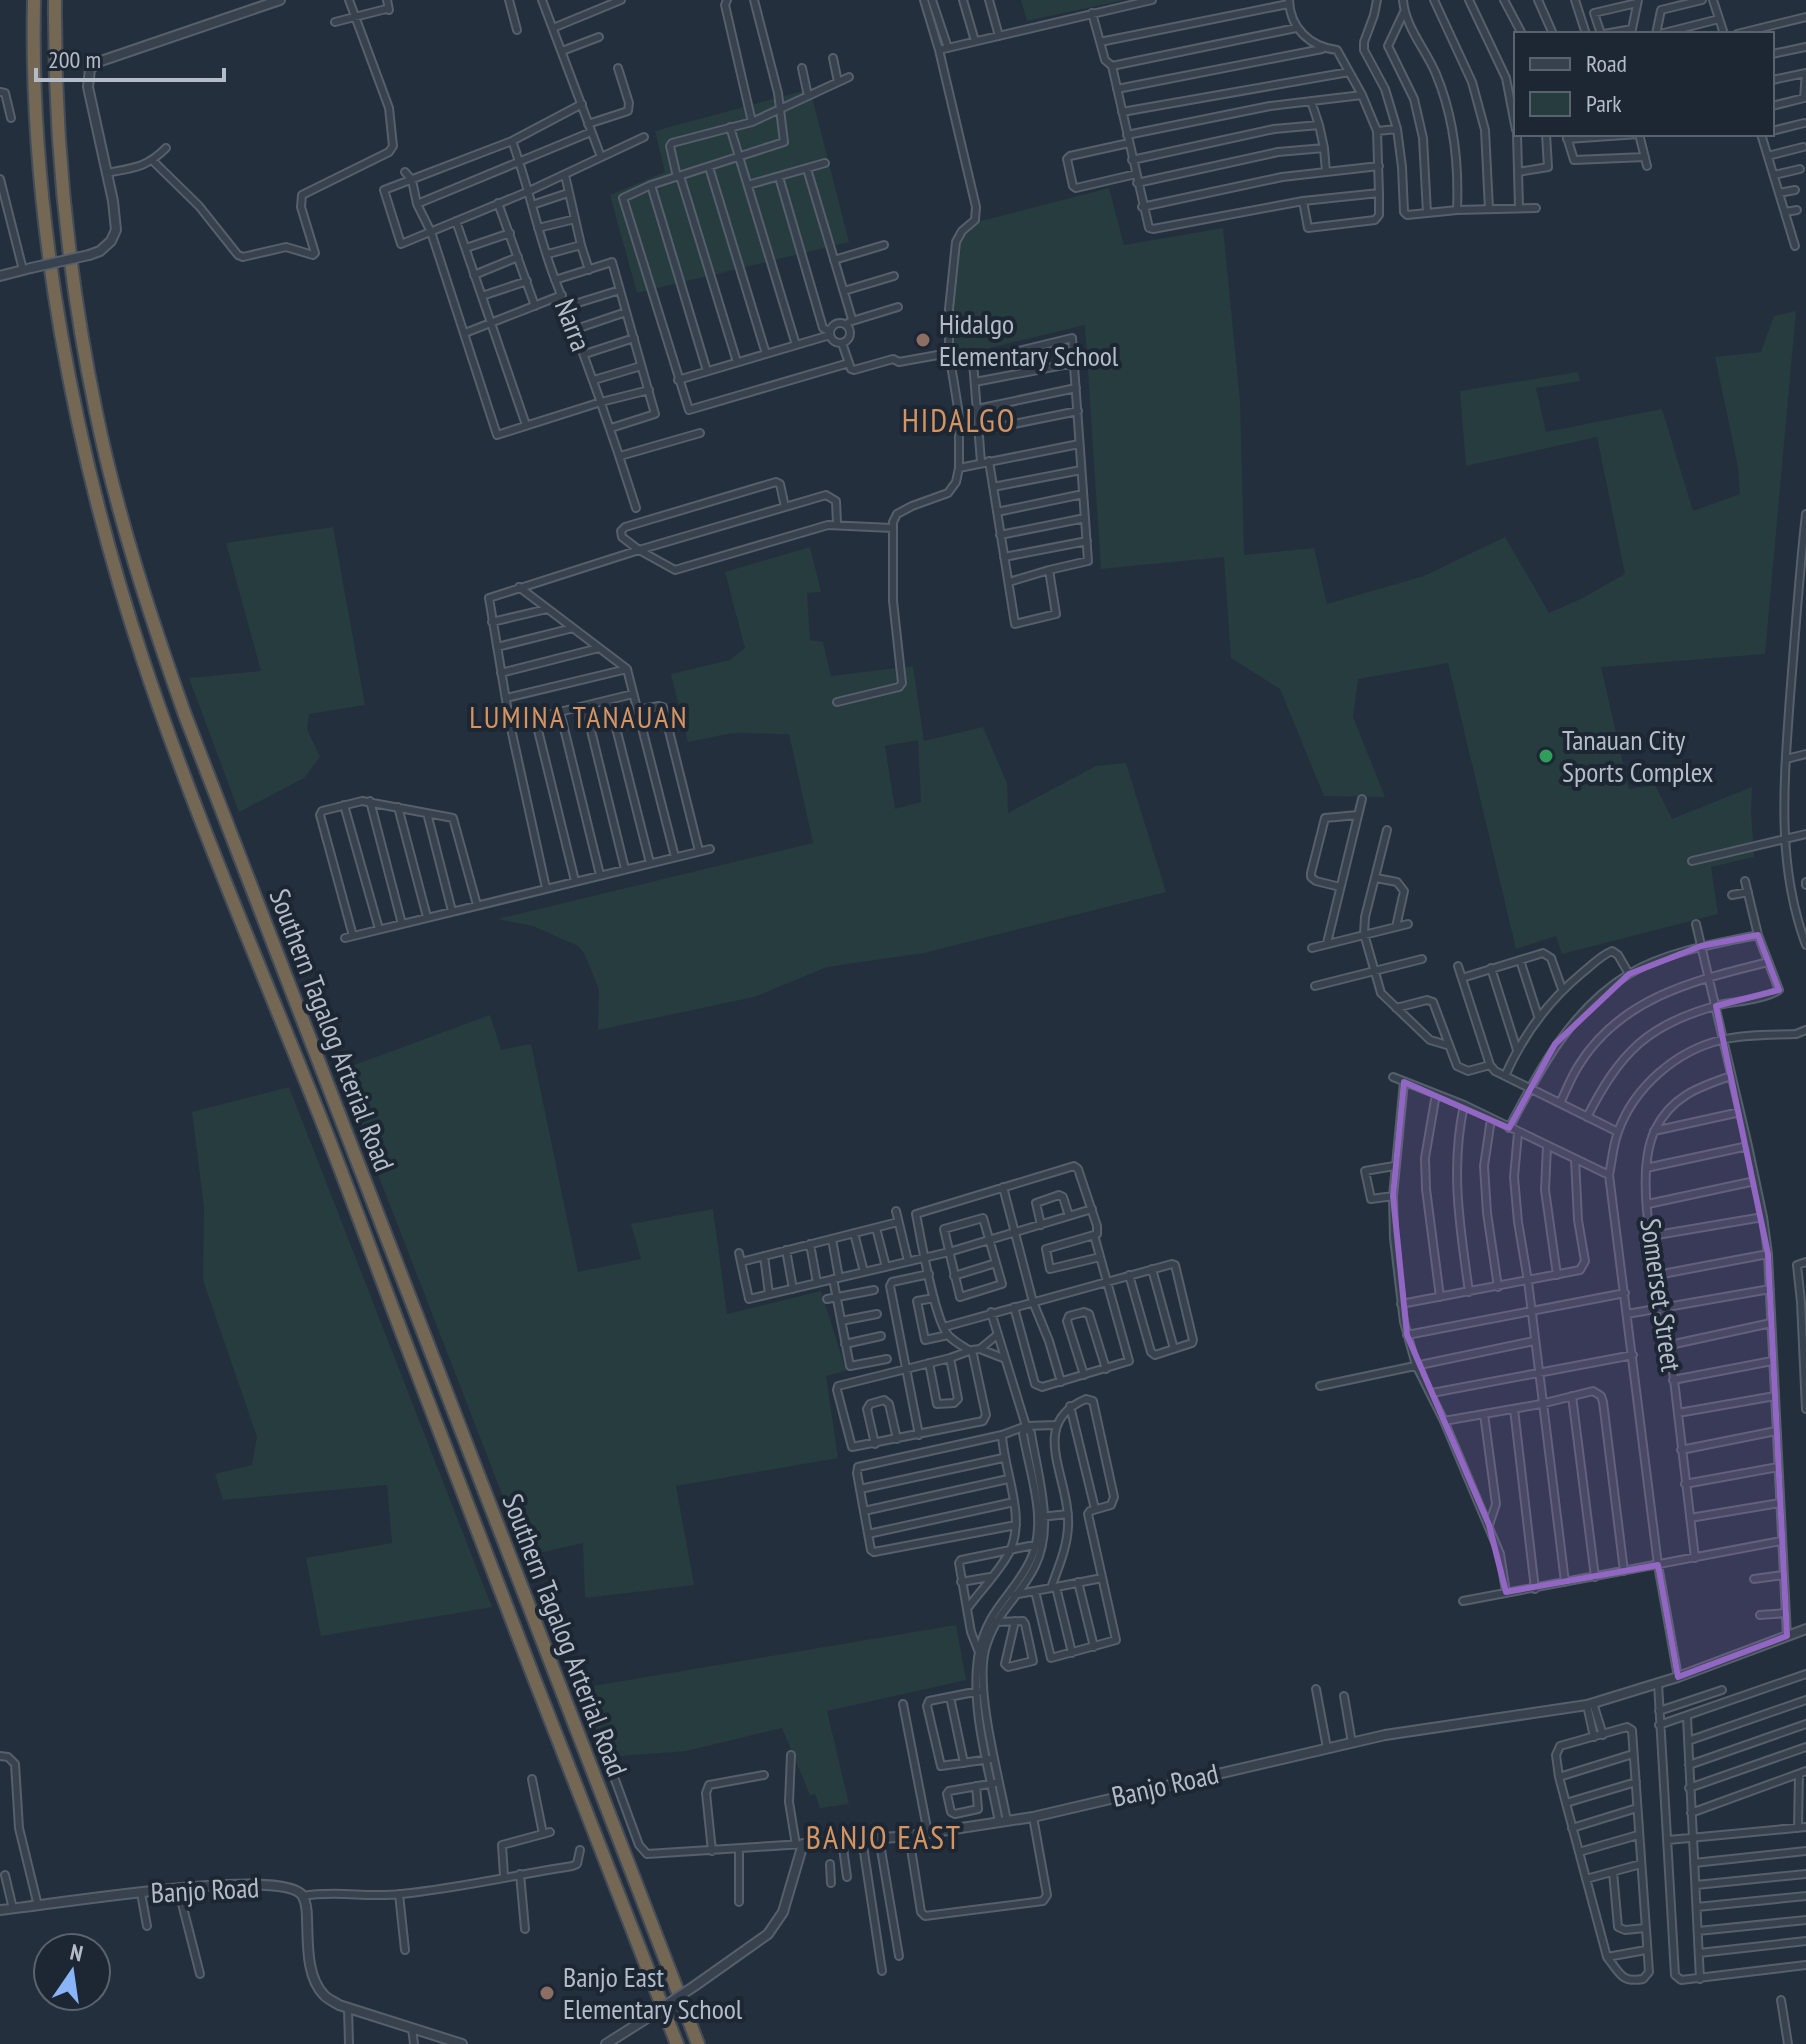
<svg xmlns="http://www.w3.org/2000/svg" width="1806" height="2044" font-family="'PT Sans Narrow',sans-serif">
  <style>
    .green { fill: #263c3f; fill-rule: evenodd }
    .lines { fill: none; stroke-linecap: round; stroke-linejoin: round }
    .minor-casing { stroke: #565f6c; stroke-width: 10 }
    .tertiary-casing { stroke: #565f6c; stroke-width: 12 }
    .motorway-casing { stroke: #434c59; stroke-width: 16 }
    .minor { stroke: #38414e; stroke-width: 6 }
    .tertiary { stroke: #38414e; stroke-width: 8 }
    .motorway { stroke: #746855; stroke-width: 12 }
    .tertiary-bridge-casing { stroke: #565f6c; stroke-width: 12; stroke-linecap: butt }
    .tertiary-bridge { stroke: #38414e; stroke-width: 8 }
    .marked { fill: #9266c3; fill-opacity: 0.2; stroke: #9266c3; stroke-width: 6; stroke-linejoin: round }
    .education-dot { fill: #8d6e63; stroke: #1d2633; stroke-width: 3 }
    .leisure-dot { fill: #2e9e5b; stroke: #1d2633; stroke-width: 3 }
    .labels { text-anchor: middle; stroke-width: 8; stroke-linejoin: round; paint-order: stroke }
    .poi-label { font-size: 28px; fill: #b4bcc9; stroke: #1d2633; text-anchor: start }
    .street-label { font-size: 28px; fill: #b4bcc9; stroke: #1d2633 }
    .neighbourhood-label { font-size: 30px; letter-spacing: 2px; fill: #d59563; stroke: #1d2633 }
    .quarter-label { font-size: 32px; letter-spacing: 2px; fill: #d59563; stroke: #1d2633 }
  </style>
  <rect width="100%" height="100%" fill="#242f3e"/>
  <!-- green -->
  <path class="green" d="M1021,0H1124L1027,21Z
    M810,89L849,242L637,293L610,195L665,172L655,131Z
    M1109,188L1124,245L1223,228L1240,401L1244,555L1314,548L1327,604L1424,576L1505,537L1549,613L1583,598L1625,574L1597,437L1466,466L1460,391L1578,372L1580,381L1536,388L1546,432L1662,409L1693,511L1740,494L1738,467L1715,357L1761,352L1774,316L1796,311L1765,654L1601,667L1629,789L1655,785L1672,819L1752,787L1751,810L1754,857L1711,867L1718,914L1562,954L1556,936L1516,949L1448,663L1358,679L1353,717L1385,797L1324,796L1280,689L1231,658L1224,557L1101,569L1085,325L964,354L949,353L956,242L973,223Z
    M333,527L365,705L309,714L307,729L320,757L304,778L239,812L189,678L261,671L226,543Z
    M810,547L821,592L807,593L810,640L823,642L831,676L913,666L924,741L983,727L1007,783L1008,813L1096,766L1126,763L1166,892L924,953L827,967L754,997L598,1030L599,989L584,953L578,946L533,926L498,919L813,843L789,734L732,733L688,742L671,674L730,660L745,648L725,572ZM918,740L921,802L895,809L885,746Z
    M490,1015L501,1050L531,1044L578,1272L641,1259L631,1224L713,1209L727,1314L821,1291L846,1371L826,1376L838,1458L676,1486L694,1585L585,1598L583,1543L526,1556L338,1071Z
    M289,1087L472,1556L492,1607L321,1636L306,1558L392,1543L387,1485L223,1500L215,1474L252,1465L257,1437L203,1280L204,1208L192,1112Z
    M956,1625L966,1680L827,1711L849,1804L820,1808L815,1794L810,1795L782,1728L686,1751L607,1757L588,1708L587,1687Z"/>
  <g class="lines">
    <defs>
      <path id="minor" d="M509,0L517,30
        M542,0L601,157
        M727,0L725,5L752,122
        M754,0L778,93L784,142L651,185L623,198L689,410L849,363
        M932,0L948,48
        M963,0L975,41
        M989,0L999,36
        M1289,0C1290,28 1310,47 1337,50L1362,95L1377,131L1397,129
        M1377,0L1374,15L1364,42V50L1385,89L1397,129L1402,167L1404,212L1407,215L1457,210L1536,208
        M1403,0C1405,27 1426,50 1436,74C1454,117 1459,163 1457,210
        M1434,0L1472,82L1485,130L1489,209
        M1469,0L1506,78L1516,130
        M1504,0L1522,34
        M1538,0L1553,34
        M1575,0L1586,34
        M1713,0L1724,34
        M1404,12L1388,46L1414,99L1423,138L1427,213
        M1092,13L1105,60L1112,66L1149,228L1153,229L1303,201L1379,193L1377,131
        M335,22L386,9L389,10L387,0
        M553,28L621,0
        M1601,34L1594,13L1637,3
        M1604,34L1632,29
        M1631,34L1638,0
        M1656,34L1661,10L1702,0
        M1660,34L1719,19
        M1737,34L1806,17
        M1100,42L1288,4
        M939,50L1152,0
        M562,51L599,37
        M1772,54L1806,47
        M833,58L838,82
        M1112,66L1296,28
        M802,68L808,96
        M1772,80L1806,73L1804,98L1772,106
        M1117,89L1322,49
        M0,92L5,93L11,118
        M1311,101L1319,125
        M582,104L512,141L384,190L401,244L527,192L644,137
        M1122,112L1349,72
        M588,124L628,111L629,103L618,68
        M730,127L796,345
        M1772,131L1804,123
        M1517,134L1519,208
        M1566,134L1574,160L1645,157
        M1639,134L1647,166
        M1761,134L1795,246
        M1127,135L1270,106L1362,95
        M1567,139L1639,134
        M512,141C529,187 538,236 556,282C585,356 612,432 636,508
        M1129,143L1070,156L1067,159L1073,186L1076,188L1136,174
        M1768,156L1803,147
        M1132,160L1274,129L1319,125L1324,148
        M153,161L199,206L238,255L243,257L286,247L313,255L315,253L301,207L302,195L389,152L393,146L389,108L349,0
        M709,167L766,354
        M807,169L852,319
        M405,172L412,180L417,204L431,232L497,435L601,402L649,390
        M1518,172L1548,167L1546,134
        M106,173C133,168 146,168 166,148
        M565,175L581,245L589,270
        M1774,175L1800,169
        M680,176L737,362
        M677,177L670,146L672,143L752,122L849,77
        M779,177L823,328L829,331
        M0,179L23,270
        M1137,183L1278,152L1324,148L1326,172
        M651,185L707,371
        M748,185L825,163
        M1779,193L1795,190
        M1303,201L1308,228L1375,220L1379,215V193
        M498,203L535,306
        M417,204L591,132
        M532,205L568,193
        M1142,207L1282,177L1379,166
        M1785,212L1797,210
        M456,221L526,425
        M538,228L575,219
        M466,248L510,233
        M548,254L581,245
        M834,260L884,245
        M474,275L518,257
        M555,280L612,262L655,414L611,428
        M844,291L894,276
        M482,296L527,281
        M568,306L620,290
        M849,322L898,307
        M830 333a10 10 0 1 1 20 0a10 10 0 1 1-20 0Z
        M576,329L626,312
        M465,333L562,295
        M842,343L851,369L854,370L893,359L899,362L949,353
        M585,354L634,338
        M594,380L641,366
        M678,380L830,335
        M975,382L1074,363
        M977,409L1076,388
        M979,431L1078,411
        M620,456L700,433
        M981,462L973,362L1072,338L1088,561L1049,570L1056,614L1015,624L989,461
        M959,468L1079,444
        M993,487L1081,470
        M785,507L780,484L776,482L625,527L621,531L622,537L639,550L675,570L828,525L892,528
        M997,512L1083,494
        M1806,514C1799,575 1795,636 1790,697C1784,782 1776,864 1806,945
        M1000,535L1085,518
        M1004,557L1087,541
        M1009,582L1049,570
        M519,587L627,669L675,857
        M492,622L547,609
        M497,647L573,628
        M501,673L599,648
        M506,698L627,669
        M609,700L650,863
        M837,702L899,687L902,683L893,601V522L897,514L912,506L948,493L956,482L959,468V414L949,353V309L956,242L962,231L975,220L976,207L939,50L924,0
        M585,706L625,869
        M637,710L659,706L663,707L699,851
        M560,712L600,875
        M535,718L575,881
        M510,724L633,694
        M1786,759L1806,754
        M370,801L402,924
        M344,805L379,929
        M398,807L427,917
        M427,813L452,911
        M1387,830L1365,917L1364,934L1381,993L1430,1040L1447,1045
        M1692,861L1806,834
        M1376,878L1397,882L1404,891L1396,927
        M1806,882V885
        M1340,887L1316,881L1311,877V873L1325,818L1358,815
        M546,888L510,724L489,598L639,550L826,495L836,501L837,524
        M1732,895L1748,892
        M1696,924L1748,1146L1763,1217L1768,1254L1787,1636
        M353,936L320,815L322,811L362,801L453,818L477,905
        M345,938L710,849
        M1327,943L1362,799
        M1312,948L1408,924
        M1520,960L1538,1016
        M1458,966L1490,1065L1495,1071L1618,1132
        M1491,968L1517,1050
        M1462,978L1543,953L1551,958L1562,989
        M1315,986L1422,959
        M1396,1008L1427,1000L1433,1002L1457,1066L1468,1071L1490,1065
        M1505,1076C1523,1035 1547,1002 1582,973C1592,965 1600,956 1612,951L1618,955L1629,974
        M1393,1077L1464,1105L1609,1175
        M1404,1082L1393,1196L1394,1238L1404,1322L1416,1365L1444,1421L1500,1554L1506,1592
        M1436,1094L1425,1158L1426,1189L1440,1297
        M1560,1103C1566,1091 1571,1077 1579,1065C1621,997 1696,980 1768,962
        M1464,1105C1450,1170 1460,1227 1469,1292
        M1587,1117C1620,1053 1647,1024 1719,1005C1738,1001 1762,1000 1779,990L1758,935L1745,881
        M1491,1119L1484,1166L1487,1213L1498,1287
        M1509,1128C1539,1071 1571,1009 1629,974C1665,952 1717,943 1758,935
        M1654,1131L1740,1112
        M1518,1133L1514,1177L1518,1222L1528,1281L1565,1582
        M1547,1146L1545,1190L1557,1275
        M1646,1168L1748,1146
        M1003,1187L1033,1302L1049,1341L1061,1382
        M1393,1196L1371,1199L1365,1171L1394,1166
        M1648,1204L1755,1181
        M896,1211L908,1261
        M983,1218L1002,1284L960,1297L944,1229Z
        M1041,1225L1036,1203L1059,1195L1063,1197L1069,1216
        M876,1228L886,1267
        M854,1233L864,1272
        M1094,1235L1046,1249L1050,1269L1100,1257
        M1651,1236L1763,1217
        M832,1239L839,1278
        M810,1244L817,1283
        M786,1250L793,1289
        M739,1253L749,1299L949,1252L1092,1209
        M764,1256L769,1294
        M741,1262L898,1222
        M1806,1262L1797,1265L1801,1302L1806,1409
        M1152,1269L1174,1349
        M1657,1275L1768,1254
        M954,1276L996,1263
        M833,1279L850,1366L887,1359
        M934,1298L917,1301L925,1340L948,1335
        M827,1299L874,1290
        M1401,1304L1580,1270L1585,1261L1578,1220L1575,1159
        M991,1312L1026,1426L1031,1433C1037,1474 1055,1526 1035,1566C1019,1599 996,1610 985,1650C975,1691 999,1777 1007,1821
        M1627,1314L1770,1289
        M841,1321L877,1314
        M944,1327L1172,1264L1175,1265L1193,1340L1192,1343L1155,1355L1151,1352L1129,1275
        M1407,1335L1625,1293
        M845,1344L881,1336
        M1670,1345L1771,1323
        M980,1349L997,1335
        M969,1350C962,1346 953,1341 948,1335C934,1318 921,1239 916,1214L1074,1166L1078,1169L1097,1226V1234L1094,1235L1129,1361L1042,1387L1035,1384L1014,1307
        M972,1350L986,1415L983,1421L852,1447L837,1390L838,1386L950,1358Z
        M972,1350L980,1349L1003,1358
        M929,1363L937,1404L954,1403L958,1399L950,1358
        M1084,1375L1067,1321L1069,1316L1084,1312L1089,1314L1106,1369
        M1673,1380L1772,1361
        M1320,1386L1534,1341
        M1432,1393L1633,1355
        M1572,1396L1595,1577
        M1070,1406L1095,1509
        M1514,1409L1535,1589
        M1678,1413L1775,1396
        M1484,1414L1496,1504L1489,1525
        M1444,1421L1541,1404L1593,1391L1601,1396L1603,1402L1624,1571
        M919,1435L890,1286L892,1282L929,1274
        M875,1444L867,1409L870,1404L884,1400L889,1404L897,1439
        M1681,1450L1776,1431
        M1685,1484L1778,1467
        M860,1489L1003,1458
        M864,1511L1008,1479
        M1040,1517L1068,1514
        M1690,1518L1780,1503
        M1016,1525L874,1552L871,1550L857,1473L858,1467L1002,1435L1026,1426L1055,1425
        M868,1534L1014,1502
        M1695,1558C1686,1487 1679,1417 1670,1346C1662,1290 1630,1182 1655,1130C1671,1097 1698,1087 1731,1076
        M1754,1579L1783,1575
        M961,1582L990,1577
        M1078,1582L1094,1647
        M1056,1587L1072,1653
        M1035,1591L1051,1658L1116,1640L1088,1514L1090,1511L1111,1505L1114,1497L1093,1401L1086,1399C1026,1424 1071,1478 1068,1527C1067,1548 1058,1568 1051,1588L1102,1578
        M1013,1595L1051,1588
        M1463,1601L1781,1541
        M967,1609C980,1591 998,1573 1009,1553C1027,1517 1004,1473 1002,1435
        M1760,1615L1786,1613
        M995,1622L1023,1621L1025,1624L1033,1661L1008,1667L1005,1664L1015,1621
        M978,1650L971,1632L959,1563L961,1560L1039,1544
        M1678,1677L1658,1565L1609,1175C1612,1161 1613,1145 1618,1132C1634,1087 1676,1051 1721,1040C1745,1034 1772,1035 1796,1034L1806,1030
        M1658,1683L1675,1975L1681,1980L1806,1965
        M1316,1689L1327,1748
        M979,1691L929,1701L927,1706L941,1766L990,1759
        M1344,1696L1352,1743
        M950,1697L964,1763
        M1593,1703L1603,1735
        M903,1704L928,1833
        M1587,1705L1594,1737
        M1659,1711L1722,1690
        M1687,1717L1700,1979
        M1659,1725L1806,1674
        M1627,1727L1632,1730L1649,1972L1643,1979C1621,1983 1620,1973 1607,1957L1559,1777L1556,1755L1560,1746Z
        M1688,1741L1806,1700
        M791,1755L789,1802L796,1845
        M0,1756L8,1757L15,1764L19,1828L38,1906
        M1689,1765L1806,1724
        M610,1766L639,1845L647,1854L803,1844
        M1559,1777L1633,1754
        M532,1779L543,1834
        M976,1786L978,1809L955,1814L951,1812L947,1794L949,1791L995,1783
        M1689,1788L1806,1747
        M1566,1803L1636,1782
        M1691,1813L1806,1771
        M999,1822C989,1769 969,1704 979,1652C988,1608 1013,1596 1030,1561C1049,1523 1030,1474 1023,1434L1026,1426
        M1572,1828L1637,1808
        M1798,1828L1799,1774
        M909,1836L921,1912L925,1916L1043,1901L1047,1895L1033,1817
        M879,1838L899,1956
        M862,1839L882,1971
        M1668,1840L1806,1827
        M842,1841L847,1877
        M739,1849V1902
        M712,1851L706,1793L709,1785L764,1775
        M1579,1852L1638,1835
        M1694,1863L1806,1851
        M830,1864L831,1883
        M1613,1872L1618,1927L1625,1930L1645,1928
        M520,1874L525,1929
        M5,1875L13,1909
        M504,1876L502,1845L550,1832
        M1586,1879L1641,1864
        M1696,1885L1806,1874
        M178,1888L200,1974
        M141,1893L147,1926
        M399,1894L405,1950
        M303,1896C336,1890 368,1898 401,1894C459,1888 515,1875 572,1866L577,1864L580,1850
        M1697,1907L1806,1896
        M1698,1931L1806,1920
        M1699,1953L1806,1941
        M1607,1957L1646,1950
        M1781,2000L1788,2044
        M348,2008L349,2044
        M412,2028L414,2044"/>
      <path id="tertiary" d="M89,255L100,251L111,241L116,230L113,201L88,87L90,69L101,61L280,0
        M0,276L31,268
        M0,1910C43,1906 280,1866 302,1895C306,1901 307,1912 307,1919C308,1942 306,1977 324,1995C327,1999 335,2002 339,2005L462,2044
        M696,1985L768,1934L783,1912L803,1844L909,1836L1033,1817L1385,1735L1587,1705L1678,1677L1806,1629
        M606,2044L644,2020"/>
      <path id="motorway" d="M34,0C29,217 75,454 143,660C194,814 259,963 319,1114C351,1195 380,1276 411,1357C498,1587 587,1815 677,2044
        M55,0C54,138 68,277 96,412C117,515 150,616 185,715L698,2044"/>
    </defs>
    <!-- minor casing -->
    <use href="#minor" class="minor-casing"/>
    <!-- tertiary casing -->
    <use href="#tertiary" class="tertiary-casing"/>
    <!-- motorway casing -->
    <use href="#motorway" class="motorway-casing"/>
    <!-- minor -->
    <use href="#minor" class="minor"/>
    <!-- tertiary -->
    <use href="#tertiary" class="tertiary"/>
    <!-- motorway -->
    <use href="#motorway" class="motorway"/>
    <defs>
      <path id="tertiary-bridge" d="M31,268L89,255
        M644,2020L696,1985"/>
    </defs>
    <!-- tertiary-bridge casing -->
    <use href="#tertiary-bridge" class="tertiary-bridge-casing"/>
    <!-- tertiary-bridge -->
    <use href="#tertiary-bridge" class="tertiary-bridge"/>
  </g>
  <!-- marked area -->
  <path class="marked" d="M1758,935L1779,990L1716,1006L1768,1254L1787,1636L1678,1677L1658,1565L1506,1592L1489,1525L1407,1335L1393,1196L1404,1082L1509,1128L1555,1044L1629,974L1701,946Z"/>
  <!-- markers -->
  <g class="education-dot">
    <circle cx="923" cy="340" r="8"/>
    <circle cx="547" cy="1993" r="8"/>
  </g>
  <circle class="leisure-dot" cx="1546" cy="756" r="8"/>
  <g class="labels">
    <!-- poi labels -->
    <g class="poi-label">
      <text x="939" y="334">Hidalgo<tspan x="939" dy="32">Elementary School</tspan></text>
      <text x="1562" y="750">Tanauan City<tspan x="1562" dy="32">Sports Complex</tspan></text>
      <text x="563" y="1987">Banjo East<tspan x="563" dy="32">Elementary School</tspan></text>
    </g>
    <!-- street labels -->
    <g class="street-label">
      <text transform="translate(573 325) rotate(69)" y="10">Narra</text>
      <text transform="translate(332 1030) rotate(69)" y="10">Southern Tagalog Arterial Road</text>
      <text transform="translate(1661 1295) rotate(82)" y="10">Somerset Street</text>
      <text transform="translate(565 1635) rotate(69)" y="10">Southern Tagalog Arterial Road</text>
      <text transform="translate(1165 1785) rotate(-13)" y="10">Banjo Road</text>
      <text transform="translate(205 1890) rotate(-3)" y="10">Banjo Road</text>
    </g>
    <!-- neighbourhood labels -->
    <g class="neighbourhood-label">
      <text x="579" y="728">LUMINA TANAUAN</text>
    </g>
    <!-- quarter labels -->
    <g class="quarter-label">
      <text x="959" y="432">HIDALGO</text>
      <text x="884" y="1849">BANJO EAST</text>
    </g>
  </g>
  <!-- legend -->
  <rect x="1514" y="32" width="260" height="104" fill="#1d2633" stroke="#59626f" stroke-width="2"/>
  <rect x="1530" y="58" width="40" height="12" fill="#38414e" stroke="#59626f" stroke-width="2"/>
  <text x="1586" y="72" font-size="24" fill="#b4bcc9">Road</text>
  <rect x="1530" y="92" width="40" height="24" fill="#263c3f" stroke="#59626f" stroke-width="2"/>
  <text x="1586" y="112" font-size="24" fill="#b4bcc9">Park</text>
  <!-- north arrow -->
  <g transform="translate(72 1972) rotate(13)"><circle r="38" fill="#1d2633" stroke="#59626f" stroke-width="2"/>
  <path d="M0-6L14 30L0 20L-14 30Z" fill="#8ab4f8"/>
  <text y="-12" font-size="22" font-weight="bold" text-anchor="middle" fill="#b4bcc9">N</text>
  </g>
  <!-- scale -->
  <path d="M36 68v12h188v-12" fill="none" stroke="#b4bcc9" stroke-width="4"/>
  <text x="48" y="68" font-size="24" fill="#b4bcc9" stroke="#1d2633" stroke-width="6" paint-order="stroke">200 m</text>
</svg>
